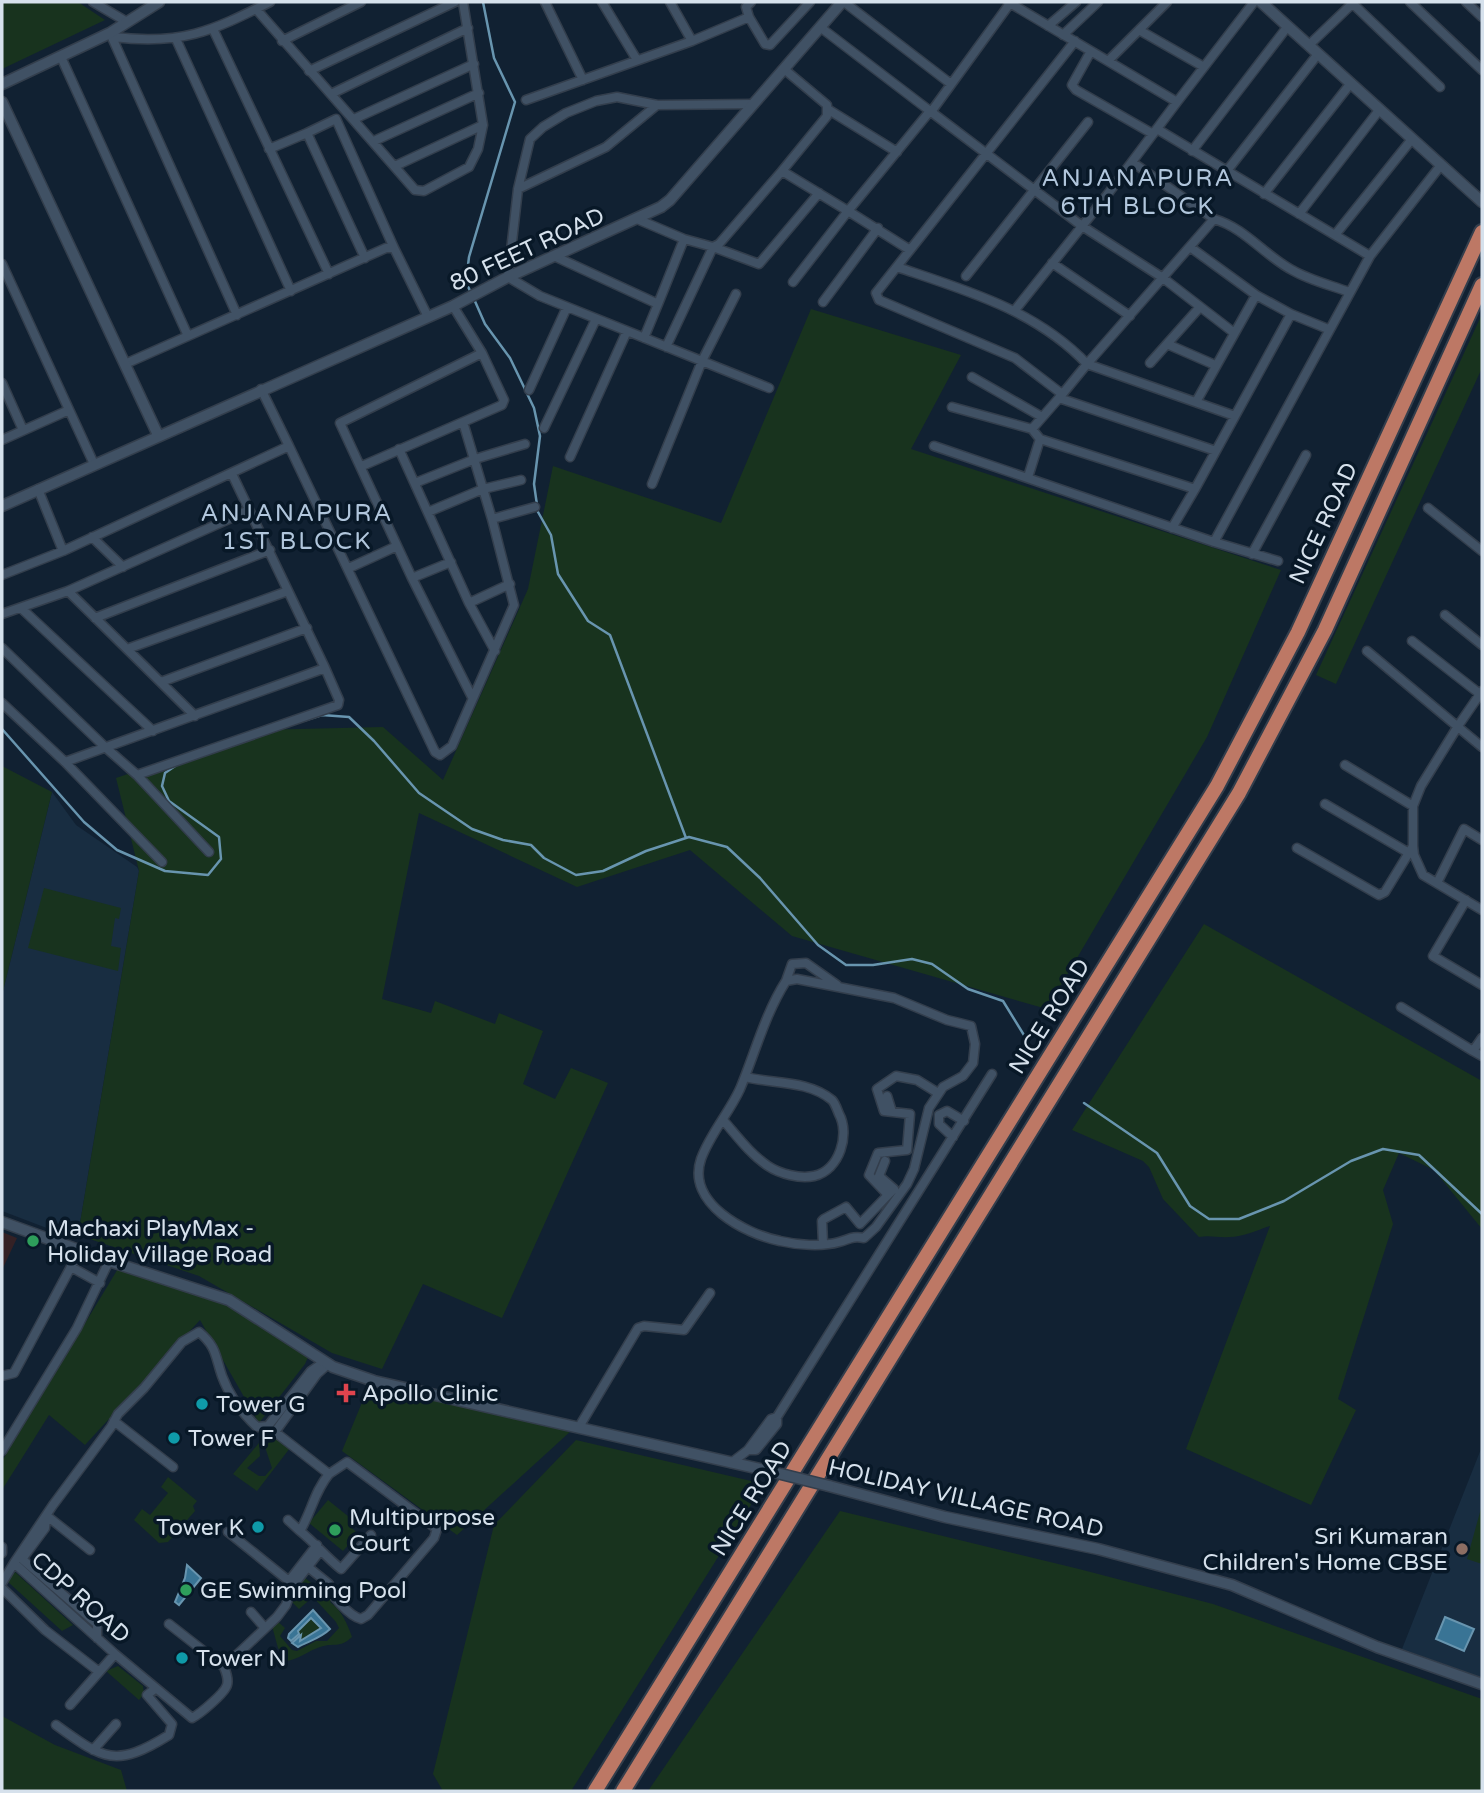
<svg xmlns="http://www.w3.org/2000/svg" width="1484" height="1793" font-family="'Varela Round',sans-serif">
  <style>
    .industrial { fill: #342125 }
    .built { fill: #182d41 }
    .green { fill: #18331e }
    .water { fill: #397495; stroke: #6895af; stroke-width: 2 }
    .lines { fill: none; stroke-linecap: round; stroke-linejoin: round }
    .stream { stroke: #6895af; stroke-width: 2.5 }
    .minor-casing { stroke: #333e4c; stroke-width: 11 }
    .tertiary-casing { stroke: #333e4c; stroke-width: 13 }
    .motorway-casing { stroke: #333e4c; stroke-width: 18 }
    .minor { stroke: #405164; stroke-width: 8 }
    .tertiary { stroke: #405164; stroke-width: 10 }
    .motorway { stroke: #bd7865; stroke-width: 14 }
    .tertiary-bridge-casing { stroke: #333e4c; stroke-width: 13; stroke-linecap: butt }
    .tertiary-bridge { stroke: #405164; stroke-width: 10 }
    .leisure-dot { fill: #2e9e5b; stroke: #081827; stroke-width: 2.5 }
    .health-dot { fill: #e0444e; stroke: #081827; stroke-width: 2.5 }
    .culture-dot { fill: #0f9aa8; stroke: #081827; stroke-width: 2.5 }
    .education-dot { fill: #8d6e63; stroke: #081827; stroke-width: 2.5 }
    .labels { text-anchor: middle; stroke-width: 7; stroke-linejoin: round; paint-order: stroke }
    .street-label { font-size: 23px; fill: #d6e1ec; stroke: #081827 }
    .poi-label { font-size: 23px; fill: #d6e1ec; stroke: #081827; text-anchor: start }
    .neighbourhood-label { font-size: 24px; letter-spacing: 2px; fill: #b1c6dc; stroke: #081827 }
  </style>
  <rect width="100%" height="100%" fill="#112132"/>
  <!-- industrial -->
  <path class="industrial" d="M2,1232L17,1238L2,1270Z"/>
  <!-- built -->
  <path class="built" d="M52,792L76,825L137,867L139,871L78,1235L73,1238L2,1211V995Z
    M1481,1449H1482V1678L1402,1649Z"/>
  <!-- green -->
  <path class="green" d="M2,2H78L105,20L2,69Z
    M811,309L961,355L911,449L1281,570L1207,737L1047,1009L792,936L690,850L577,887L419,813L382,999L431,1013L435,1001L495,1024L499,1013L543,1031L523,1084L555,1099L571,1068L608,1083L502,1318L423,1284L382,1369L332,1353L199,1276L78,1235L139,871L116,778L257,730L383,727L443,780L528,589L553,466L721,523Z
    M1482,314V368L1336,684L1316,675Z
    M2,766L52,792L2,995Z
    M44,888L121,908L119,919L115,918L111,946L121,948L118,971L28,948Z
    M1204,924L1482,1081V1229L1434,1170L1399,1153L1383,1190L1393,1224L1338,1399L1356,1410L1311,1505L1186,1449L1270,1226C1257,1230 1244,1237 1229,1237C1219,1238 1210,1235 1199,1237L1163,1199L1149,1167L1143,1161L1072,1130Z
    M119,1267L216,1295L309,1355L305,1364L259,1423L200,1320L85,1445L49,1415L2,1490V1461Z
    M385,1385L572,1430L457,1535L342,1451L363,1400Z
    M277,1439L290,1448L257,1491L233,1474L259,1443L260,1456L247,1468L259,1476H265L272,1468L265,1447L266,1444Z
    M576,1440L764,1484L571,1791H443L433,1774L494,1525Z
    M168,1477L197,1501L193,1506L195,1511L168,1542L159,1543L134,1520L142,1509L150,1515L168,1493L161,1487Z
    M328,1500L354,1521L350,1526L358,1534L343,1551L309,1523Z
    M1482,1505V1564L1467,1559Z
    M840,1511L1079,1569L1213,1604L1482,1699V1791H648Z
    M15,1572L73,1625L62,1631L7,1581Z
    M304,1577L332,1600L330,1602C342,1611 347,1623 352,1637C339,1649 334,1642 320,1647C308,1651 299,1659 287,1661L278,1648L272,1626L276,1620L285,1628L280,1636L292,1650L297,1651L316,1641H327L339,1628L336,1622L313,1597L299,1609L290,1600Z
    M311,1618L321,1628C315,1634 307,1636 300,1642L301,1636L297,1632Z
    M118,1666L143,1686L144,1694L139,1700L106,1671Z
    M2,1716L55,1745L121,1770L127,1791H2Z"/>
  <!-- water -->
  <path class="water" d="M187,1565L201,1578L179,1605L175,1602L185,1578Z
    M313,1610L330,1629C321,1638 309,1641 298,1647L292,1643L301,1635L300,1641L321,1628L311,1618L298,1631L299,1634L291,1641L288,1638L289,1634Z
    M1445,1617L1474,1629L1464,1651L1436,1639Z"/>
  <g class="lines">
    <!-- stream -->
    <path class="stream" d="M471,293L466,282L469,257L515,102L494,58L483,2
      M474,299L485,324L510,358L534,408L540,436L534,484L538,512L551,535L558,574L588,621L610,635L686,838
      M306,720L322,715L349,717L374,741L419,793L472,829L503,840L531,845L544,858L576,875L603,871L646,851L689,837L727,847L760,878L818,945L846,965H873L912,959L932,964L968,989L1003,1001L1027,1040
      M2,729L84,822L117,850L165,871L208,875L221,859L219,837L169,801L162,786L165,773L178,764
      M1084,1103L1157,1153L1190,1206L1209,1219H1239L1284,1201L1351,1161L1383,1149L1419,1155L1482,1214"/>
    <defs>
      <path id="minor" d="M93,2L127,22
        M545,2L583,80
        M602,2L637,60
        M670,2L692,41
        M844,2L951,84
        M1008,2L1177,102L1254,2
        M1410,2L1482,70
        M1466,2L1482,17
        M1352,3L1440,87
        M256,9L415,190L424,191L469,167L478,149L483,125L463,2
        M749,17L765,44L770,45L810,2
        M1048,26L1076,2
        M820,27L930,111L848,211L910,250L1075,41
        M213,29L329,274
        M1139,30L1204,67
        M110,33L237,315
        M1063,35L1098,2
        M113,37C182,45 210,32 270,2
        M176,39L291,291
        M282,41L361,2
        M1309,45L1354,2
        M1091,51L1072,85L1076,90L1153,134
        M61,57L188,336
        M1108,61L1167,2
        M309,71L455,2
        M331,94L468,28
        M526,100L692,41L749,17L746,7L751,2
        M753,104L657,105L617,97L596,101L566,113L543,127L530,139L518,189L508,277L540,296L769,388
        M829,110L897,152
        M930,111L1082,226L1163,278L1233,332
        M931,112L1011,2
        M354,119L474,64
        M1157,129L1370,256
        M307,133L336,119L394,248
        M374,141L479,93
        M269,149L307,133L365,258
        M1192,151L1288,26
        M395,166L483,125
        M782,171L827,116V105L784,69
        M1226,172L1318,54
        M518,189L606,147L657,105
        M1264,194L1351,83
        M1299,214L1380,109
        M637,219L684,239L713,247L719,244L782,171L848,211L793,282
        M1214,219C1245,228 1264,255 1292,270C1309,280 1330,285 1349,292
        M1335,235L1412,139
        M1190,247L1256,295
        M910,250L876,293L879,300L1015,358L1062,394
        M554,256L658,304L644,338
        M1052,263L1130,316
        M2,264L94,464
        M897,267C965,290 1036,310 1087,364L1214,219L1132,162
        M966,276L1088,122
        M823,302L878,228
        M658,304L684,239
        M1015,310L1107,195L1177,102
        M1167,344L1215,365
        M666,347L713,247L759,264L819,193
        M1150,363L1200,307
        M125,364L386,248H394L428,317
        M972,377L1042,417
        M2,383L23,430
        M529,390L567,307
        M1060,397L1087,364L1235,416
        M1196,402L1256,295L1291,314
        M952,407L1032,429L1040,439L1028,477
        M544,428L596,319
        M1032,429L1059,398L1216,451
        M1040,439L1195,489L1172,528
        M2,440L69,410
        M289,446L435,752L440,755L452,746L514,605L492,519L463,422L502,405L504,400L482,353L453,306
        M934,446L1214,542L1370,256L1441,165
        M399,449L469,603L495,651
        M570,457L627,331
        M362,466L463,422
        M415,483L475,459L525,444
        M652,484L702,361L736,294
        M38,489L63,551
        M1195,489L1291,314L1328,329
        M1428,508L1482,551
        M428,512L483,489L521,480
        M492,519L535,507
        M92,537L123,567
        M1214,542L1278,561
        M1252,554L1306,455
        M349,568L397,546
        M2,575L63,551L289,446L261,389
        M412,578L451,562
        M68,591L195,716
        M469,603L510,584
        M21,608L153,731
        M2,614L68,591L249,510
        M1445,615L1482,645
        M95,618L270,550
        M1412,641L1480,694
        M2,648L105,747L137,775L338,705L339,700L325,668L232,474
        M127,649L288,591
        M1367,651L1482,747
        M161,682L307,628
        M1482,691L1458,726L1421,786L1413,806V846L1414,855L1423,875L1482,910
        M472,697L412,578L340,423L482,353
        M2,703L65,762L325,668
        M65,762L162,862
        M1345,765L1413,806
        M137,775L209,852
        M1325,804L1409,853
        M1297,848L1379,895L1385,892L1413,846
        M1437,883L1464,829L1482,840
        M1466,900L1433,956L1482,985
        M797,979L894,998L947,1020L971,1026L975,1044L973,1063L963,1076L943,1087L929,1108L914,1169L907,1184L876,1227L864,1238C852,1236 850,1239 839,1242C822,1247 797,1245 780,1241C745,1234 686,1203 701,1159C710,1134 729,1113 740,1089C755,1053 765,1014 786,981Z
        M786,981L792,964L806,963L837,985
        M1401,1007L1473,1051
        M1482,1038L1473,1051L1482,1056
        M887,1096L892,1112
        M939,1115L947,1111L964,1121
        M939,1115V1124L953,1137
        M723,1120C737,1136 750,1154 768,1166C780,1174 800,1179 814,1176C840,1170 850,1134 839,1114C837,1109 835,1103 832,1100C808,1080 773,1084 745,1077
        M885,1161L879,1176L894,1189L888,1195
        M823,1243L822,1221L824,1219L846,1207L860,1224L888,1195L869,1175L878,1153L907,1150L910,1114L884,1111L877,1089L896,1076L917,1080L938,1093
        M71,1267L100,1283
        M2,1376L14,1373L80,1250
        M777,1417L992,1074
        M114,1421L173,1467
        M579,1427L638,1328L644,1326L684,1330L710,1293
        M2,1451L77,1328L109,1261
        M731,1463L748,1450H756L777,1424V1417L771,1419L748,1450
        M329,1474C314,1492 312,1511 300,1531C315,1543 326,1557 341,1569L371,1535
        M47,1516L90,1550
        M46,1519L45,1528L22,1559L97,1624V1638
        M288,1520L300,1531
        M228,1532L289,1581L317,1545
        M2,1547V1553
        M320,1551L292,1587L286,1605L277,1617L224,1667C226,1672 229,1679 227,1685C225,1693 200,1714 192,1718L115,1654L14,1563L53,1505L111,1427L118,1414L144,1388L182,1342L199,1332C217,1347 215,1356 222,1376C229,1395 242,1413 257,1427L268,1426L311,1371L324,1362
        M308,1567L329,1584C329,1595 350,1616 361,1619L368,1615L434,1538L437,1529L347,1462L329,1474L275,1432L317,1374L326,1366
        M2,1583L14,1563
        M2,1588L45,1630L98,1671
        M251,1612L265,1628
        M169,1624L224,1667
        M70,1705L115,1654
        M56,1725C104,1760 116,1768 169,1735L172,1724L147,1695L156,1688
        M93,1750L116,1724"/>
      <path id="tertiary" d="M1261,2L1482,202
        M2,84L110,33L159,2
        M2,102L158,435
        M2,506L453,306L508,277L661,207L670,200L842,2
        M2,1222L109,1261L229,1300L333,1367L374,1381L773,1472
        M829,1486L945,1517L1098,1549L1232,1585L1377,1647L1482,1684"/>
      <path id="motorway" d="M595,1791L1217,786L1298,632L1482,232
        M623,1791L1239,793L1325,630L1482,285"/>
    </defs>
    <!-- minor casing -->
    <use href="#minor" class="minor-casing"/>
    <!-- tertiary casing -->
    <use href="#tertiary" class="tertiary-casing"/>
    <!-- motorway casing -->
    <use href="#motorway" class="motorway-casing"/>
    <!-- minor -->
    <use href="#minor" class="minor"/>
    <!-- tertiary -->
    <use href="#tertiary" class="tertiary"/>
    <!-- motorway -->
    <use href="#motorway" class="motorway"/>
    <defs>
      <path id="tertiary-bridge" d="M773,1472L829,1486"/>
    </defs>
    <!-- tertiary-bridge casing -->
    <use href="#tertiary-bridge" class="tertiary-bridge-casing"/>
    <!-- tertiary-bridge -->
    <use href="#tertiary-bridge" class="tertiary-bridge"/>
  </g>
  <!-- markers -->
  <g class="leisure-dot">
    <circle cx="33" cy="1241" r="7"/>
    <circle cx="335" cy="1530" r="7"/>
    <circle cx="186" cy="1590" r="7"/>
  </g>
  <path class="health-dot" d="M342.5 1382.5h7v7h7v7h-7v7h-7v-7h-7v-7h7z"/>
  <g class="culture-dot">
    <circle cx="202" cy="1404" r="7"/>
    <circle cx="174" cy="1438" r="7"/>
    <circle cx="258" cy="1527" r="7"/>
    <circle cx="182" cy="1658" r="7"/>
  </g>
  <circle class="education-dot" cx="1462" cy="1549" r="7"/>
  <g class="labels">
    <!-- street labels -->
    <g class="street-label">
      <text transform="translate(527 249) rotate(-25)" y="8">80 FEET ROAD</text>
      <text transform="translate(1323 523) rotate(-65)" y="8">NICE ROAD</text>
      <text transform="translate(1049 1016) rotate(-58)" y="8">NICE ROAD</text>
      <text transform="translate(751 1498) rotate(-58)" y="8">NICE ROAD</text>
      <text transform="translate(966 1498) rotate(13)" y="8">HOLIDAY VILLAGE ROAD</text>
      <text transform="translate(81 1597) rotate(42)" y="8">CDP ROAD</text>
    </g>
    <!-- poi labels -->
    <g class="poi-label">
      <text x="47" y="1236">Machaxi PlayMax -<tspan x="47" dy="26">Holiday Village Road</tspan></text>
      <text x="362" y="1401">Apollo Clinic</text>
      <text x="216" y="1412">Tower G</text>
      <text x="188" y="1446">Tower F</text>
      <text x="349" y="1525">Multipurpose<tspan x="349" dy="26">Court</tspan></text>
      <text x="244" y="1535" text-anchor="end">Tower K</text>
      <text x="1448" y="1544" text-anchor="end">Sri Kumaran<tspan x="1448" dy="26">Children's Home CBSE</tspan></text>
      <text x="200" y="1598">GE Swimming Pool</text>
      <text x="196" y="1666">Tower N</text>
    </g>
    <!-- neighbourhood labels -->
    <g class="neighbourhood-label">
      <text x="1138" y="186">ANJANAPURA<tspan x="1138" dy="28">6TH BLOCK</tspan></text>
      <text x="297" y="521">ANJANAPURA<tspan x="297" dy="28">1ST BLOCK</tspan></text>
    </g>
  </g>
  <!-- border -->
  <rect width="1484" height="1793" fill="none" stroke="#d6e1ec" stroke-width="7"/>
</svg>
